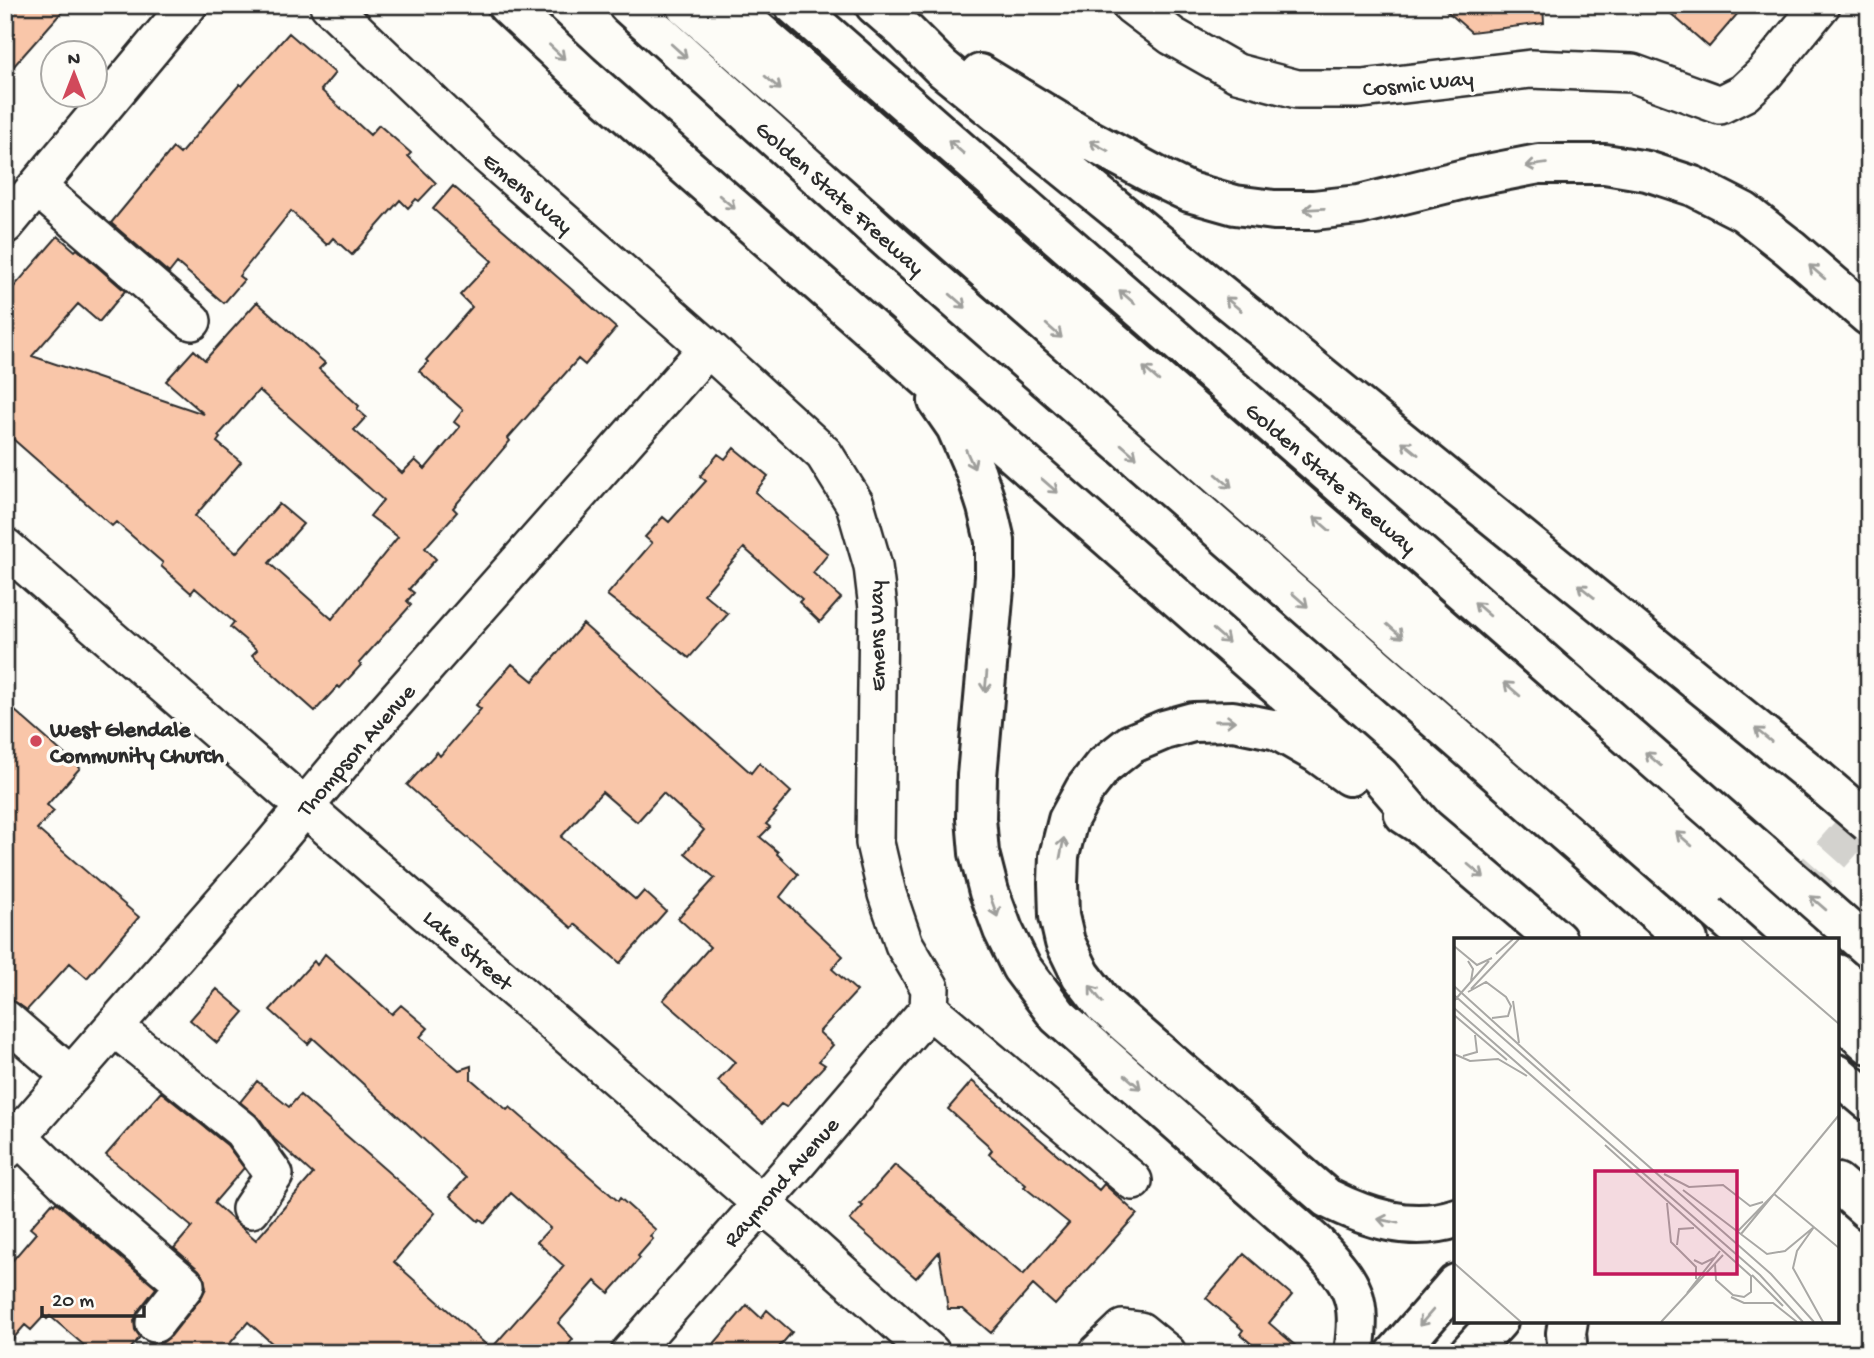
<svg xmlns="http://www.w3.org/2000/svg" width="1874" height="1358" font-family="'Gochi Hand',sans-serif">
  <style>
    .building { fill: #f9c6a9; stroke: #2b2b2b; stroke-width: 2; fill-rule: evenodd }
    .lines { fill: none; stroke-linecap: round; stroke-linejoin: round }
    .major-tunnel { stroke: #d3d2ce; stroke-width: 38; stroke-dasharray: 38 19; stroke-linecap: butt }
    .minor-casing { stroke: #2b2b2b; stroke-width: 42 }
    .major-casing { stroke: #2b2b2b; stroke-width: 44 }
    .highway-casing { stroke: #2b2b2b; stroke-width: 44 }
    .minor { stroke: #fdfcf7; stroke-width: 37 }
    .major { stroke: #fdfcf7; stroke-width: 38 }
    .highway { stroke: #fdfcf7; stroke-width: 38 }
    .highway-bridge-casing { stroke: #2b2b2b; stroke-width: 44; stroke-linecap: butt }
    .highway-bridge { stroke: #fdfcf7; stroke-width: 38 }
    .oneway { stroke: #9e9e9b }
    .poi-dot { fill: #d1495b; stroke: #fdfcf7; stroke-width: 2.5 }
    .labels { text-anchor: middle; stroke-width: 7; stroke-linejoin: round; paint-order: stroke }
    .street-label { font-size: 23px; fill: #2b2b2b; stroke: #fdfcf7 }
    .poi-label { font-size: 23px; font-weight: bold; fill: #2b2b2b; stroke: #fdfcf7; text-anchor: start }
    .inset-road { fill: none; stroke: #a9a8a5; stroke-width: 2 }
    .view { fill: #c2185b; fill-opacity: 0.15; stroke: #c2185b; stroke-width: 3.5 }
    .inset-edge { fill: none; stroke: #2b2b2b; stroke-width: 3.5 }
  </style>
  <rect width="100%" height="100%" fill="#fdfcf7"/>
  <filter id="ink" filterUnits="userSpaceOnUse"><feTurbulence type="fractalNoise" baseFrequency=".0143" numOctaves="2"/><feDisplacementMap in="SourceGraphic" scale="14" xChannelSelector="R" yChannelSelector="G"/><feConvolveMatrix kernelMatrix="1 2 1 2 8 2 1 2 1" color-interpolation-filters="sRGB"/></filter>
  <g filter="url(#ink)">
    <!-- building -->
    <path class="building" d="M5,5H68L5,76Z
      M1440,5H1543L1544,23L1471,32Z
      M1661,5H1745L1709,47Z
      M289,33L335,73L321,90L370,135L379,125L411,153L408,156L436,183L419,201L416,199L408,208L400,200L352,255L333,238L327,245L291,211L239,276L244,280L224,303L177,263L169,273L111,223L173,148L180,154L240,84L242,86Z
      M453,186L616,328L585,365L578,359L508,438L510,441L453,508L457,512L425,548L436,559L409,589L414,593L407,601L411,605L359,663L361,665L340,688L338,686L315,711L252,655L257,650L230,627L234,622L195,588L191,593L161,566L163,563L116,522L112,526L5,432V297L58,236L75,251L77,249L125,291L99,322L78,304L32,356L204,414L166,381L194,350L205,360L257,302L325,363L319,369L359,406L357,409L366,417L354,430L402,473L415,460L425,469L460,427L454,422L463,410L419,371L428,362L426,360L472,307L460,295L492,261L433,209ZM259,390L383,500L370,516L398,537L332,619L269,563L303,524L279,504L236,553L195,516L241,462L217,442L220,438L218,436Z
      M734,448L768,476L755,492L828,554L813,573L841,598L820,622L799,602L802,599L744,548L704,594L728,614L689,658L607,595L652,543L645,537L663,517L669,522L706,481L700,476L718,454L725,459Z
      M583,624L751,773L759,763L791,792L774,812L776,813L766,824L770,827L760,837L778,852L777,854L798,874L780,897L843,956L832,969L857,991L819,1032L833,1045L819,1061L825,1065L786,1107L781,1104L763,1123L718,1081L735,1062L663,1000L710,947L678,918L715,878L685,853L704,830L663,793L637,822L602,792L561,837L636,900L644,891L666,911L620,963L575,924L572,928L407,785L437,752L440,756L481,709L476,705L512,664L533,681Z
      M5,702L80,768L47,805L54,811L37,829L139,917L87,978L70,963L27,1010L5,995Z
      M325,954L392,1014L401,1005L428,1028L420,1037L459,1070L471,1066V1079L507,1110L510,1107L618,1201L620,1198L656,1230L650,1236L653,1239L638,1256L640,1258L609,1293L595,1281L558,1323L573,1339L562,1353H283L248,1322L222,1353H160L148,1342L153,1344L162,1343L171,1336L201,1298L206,1288L204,1277L199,1270L174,1248L192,1227L106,1155L161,1092L227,1145L244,1168L214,1203L256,1240L313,1174L274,1139L259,1118L240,1102L257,1081L289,1107L300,1095L435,1213L394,1262L491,1349L564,1266L537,1242L550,1228L511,1193L485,1223L480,1219L478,1221L450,1196L466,1178L313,1038L308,1044L270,1010L314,961L317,965Z
      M217,989L244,1012L217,1043L190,1020Z
      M972,1081L1099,1190L1104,1184L1137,1214L1055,1305L1033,1285L991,1333L963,1309H948L939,1252L916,1278L850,1220L863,1206L860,1204L895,1165L1023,1275L1069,1223L1024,1187L1026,1185L989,1154L992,1150L988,1145L948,1109Z
      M56,1202L156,1288L138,1311L134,1321L135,1330L140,1337L127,1353H93L50,1316L47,1319L44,1316L31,1330L25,1325L5,1348V1269L36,1233L30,1228L52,1203L54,1205Z
      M1244,1254L1292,1295L1269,1323L1304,1353H1262L1240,1334L1243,1330L1206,1298Z
      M747,1305L761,1318L767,1310L792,1332L774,1353H706Z"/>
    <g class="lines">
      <!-- major-tunnel -->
      <path class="major-tunnel" d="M1755,940L1869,812
        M1837,942L1869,906"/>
      <defs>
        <path id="minor" d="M329,5L476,145L708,348L824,454L855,504L873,566L878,608L875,843L887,894L904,944L930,988L929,1009
          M1131,5L1172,36L1237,73L1297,89H1362L1531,69L1632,73L1720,105L1744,93L1765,73L1821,5
          M37,187L192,321
          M5,225L188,5
          M5,547L761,1203L789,1226L931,1353
          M929,1009L1133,1181
          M5,1019L71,1076
          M114,1027L242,1130L274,1175L251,1209
          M18,1136L67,1184L185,1285L155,1323
          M5,1151L272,846L353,749L708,348
          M630,1353L792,1169L929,1009
          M1098,1353L1123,1329L1140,1331L1167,1353"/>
        <path id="major" d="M1396,1353L1456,1284
          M1469,1353L1498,1321"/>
        <path id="highway" d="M507,5L581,74L1380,776L1424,827
          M628,5L896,247L1688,940
          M685,5L1359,600L1751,940
          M728,5L1735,884
          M794,5L1760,852
          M875,5L906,32L941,67L1816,778
          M980,74L1082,136L1162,179L1189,192L1235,205L1274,210H1314L1359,205L1472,177L1539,164H1605L1647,171L1693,186L1744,212L1790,248L1869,316
          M938,401L956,427L976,473L987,507L995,541V577L977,776L976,818L979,853L989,892L1003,930L1021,967L1058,1016L1316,1244C1354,1285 1362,1297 1354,1353
          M1349,776L1317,753L1277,730L1233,721L1193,722L1164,730L1131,744L1103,766L1085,789L1068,820L1059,856L1058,883L1059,916L1065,942L1081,975L1104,1005L1327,1198C1367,1218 1411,1233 1456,1218
          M1404,814L1424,827L1557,940
          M1837,974L1869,1002
          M1837,1016L1869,1044
          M1837,1074L1869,1101
          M1837,1183L1869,1211
          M1568,1321L1566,1333L1568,1353"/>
      </defs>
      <!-- minor casing -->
      <use href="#minor" class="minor-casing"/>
      <!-- major casing -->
      <use href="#major" class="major-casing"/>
      <!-- highway casing -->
      <use href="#highway" class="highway-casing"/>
      <!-- minor -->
      <use href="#minor" class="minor"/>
      <!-- major -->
      <use href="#major" class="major"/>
      <!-- highway -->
      <use href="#highway" class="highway"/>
      <defs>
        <path id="highway-bridge" d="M1816,778L1869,823
          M1760,852L1869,948
          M1735,884L1798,940"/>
      </defs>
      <!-- highway-bridge casing -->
      <use href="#highway-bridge" class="highway-bridge-casing"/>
      <!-- highway-bridge -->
      <use href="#highway-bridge" class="highway-bridge"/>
    </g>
    <!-- one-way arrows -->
    <defs><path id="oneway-shaft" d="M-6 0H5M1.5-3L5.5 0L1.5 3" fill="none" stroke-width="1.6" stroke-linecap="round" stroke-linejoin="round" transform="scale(1.75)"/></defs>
    <g class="oneway">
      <use href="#oneway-shaft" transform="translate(679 51) rotate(42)"/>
      <use href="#oneway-shaft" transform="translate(557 52) rotate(43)"/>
      <use href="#oneway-shaft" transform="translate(773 83) rotate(41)"/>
      <use href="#oneway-shaft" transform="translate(1099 146) rotate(-152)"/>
      <use href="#oneway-shaft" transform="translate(956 147) rotate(-139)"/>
      <use href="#oneway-shaft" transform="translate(1536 165) rotate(173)"/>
      <use href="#oneway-shaft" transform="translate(727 202) rotate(41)"/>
      <use href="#oneway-shaft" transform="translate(1314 209) rotate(177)"/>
      <use href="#oneway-shaft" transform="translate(1817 272) rotate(-139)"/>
      <use href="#oneway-shaft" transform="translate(1127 297) rotate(-139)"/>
      <use href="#oneway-shaft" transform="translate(958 301) rotate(41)"/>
      <use href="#oneway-shaft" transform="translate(1233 304) rotate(-141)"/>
      <use href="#oneway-shaft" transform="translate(1054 331) rotate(41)"/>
      <use href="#oneway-shaft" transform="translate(1151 374) rotate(-139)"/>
      <use href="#oneway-shaft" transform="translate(1410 448) rotate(-141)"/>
      <use href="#oneway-shaft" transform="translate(1129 451) rotate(41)"/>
      <use href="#oneway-shaft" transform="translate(970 459) rotate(66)"/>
      <use href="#oneway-shaft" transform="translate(1224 481) rotate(41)"/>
      <use href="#oneway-shaft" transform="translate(1050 486) rotate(41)"/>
      <use href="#oneway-shaft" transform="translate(1322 524) rotate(-139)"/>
      <use href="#oneway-shaft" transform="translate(1586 591) rotate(-141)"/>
      <use href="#oneway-shaft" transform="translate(1300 600) rotate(41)"/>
      <use href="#oneway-shaft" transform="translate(1482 609) rotate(-139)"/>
      <use href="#oneway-shaft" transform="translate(1395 631) rotate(41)"/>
      <use href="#oneway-shaft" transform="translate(1221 636) rotate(41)"/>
      <use href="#oneway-shaft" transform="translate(986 682) rotate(95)"/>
      <use href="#oneway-shaft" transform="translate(1512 689) rotate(-139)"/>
      <use href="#oneway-shaft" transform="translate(1225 721)"/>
      <use href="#oneway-shaft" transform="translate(1763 735) rotate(-141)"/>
      <use href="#oneway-shaft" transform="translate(1653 759) rotate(-139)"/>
      <use href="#oneway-shaft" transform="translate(1684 839) rotate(-139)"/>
      <use href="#oneway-shaft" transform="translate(1062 848) rotate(-79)"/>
      <use href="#oneway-shaft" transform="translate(1476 871) rotate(40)"/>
      <use href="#oneway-shaft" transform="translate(1818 903) rotate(-139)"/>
      <use href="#oneway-shaft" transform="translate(994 907) rotate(70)"/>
      <use href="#oneway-shaft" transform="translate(1096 994) rotate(-128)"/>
      <use href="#oneway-shaft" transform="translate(1133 1082) rotate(41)"/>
      <use href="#oneway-shaft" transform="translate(1388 1221) rotate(-169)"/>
      <use href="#oneway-shaft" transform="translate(1426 1318) rotate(131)"/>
    </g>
  </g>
  <!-- markers -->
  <circle class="poi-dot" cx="36" cy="741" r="7"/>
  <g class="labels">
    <!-- street labels -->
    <g class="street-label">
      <text transform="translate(1418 82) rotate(-6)" y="8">Cosmic Way</text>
      <text transform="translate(529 192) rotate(41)" y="8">Emens Way</text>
      <text transform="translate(841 197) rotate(42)" y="8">Golden State Freeway</text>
      <text transform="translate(1332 477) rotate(41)" y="8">Golden State Freeway</text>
      <text transform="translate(875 636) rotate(-91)" y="8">Emens Way</text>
      <text transform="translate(355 749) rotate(-49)" y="8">Thompson Avenue</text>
      <text transform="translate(469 949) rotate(41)" y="8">Lake Street</text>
      <text transform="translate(780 1181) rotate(-49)" y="8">Raymond Avenue</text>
    </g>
    <!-- poi labels -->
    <g class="poi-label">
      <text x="50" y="736">West Glendale<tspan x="50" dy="26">Community Church</tspan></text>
    </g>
  </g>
  <!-- overview -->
  <g transform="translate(1454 938)">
    <rect width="385" height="385" fill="#fdfcf7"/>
    <path class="inset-road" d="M287,1L385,86M0,8L23,27L38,20M42,16L59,1M14,23L19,31L17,43M0,48L116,153M17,51L65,1M14,54L32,44L52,59L57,68L54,78L38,80M0,57L317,336L360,384M0,63L35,23M59,63L65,105M0,70L306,337L349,384M0,77L53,122M0,116L16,123L44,121L73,138M9,118L23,114L21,97M151,207L297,338V354L290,359L279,357L262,342L261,326M210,236L235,249L269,247L296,268L309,264M229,252L313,316L331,313L360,289M320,256L385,310M213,265L217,304L242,329V341M360,289L343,313L339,330L369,384M284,293L320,256M287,296L385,177M223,307L225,291L240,290M240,322L248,326L260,320M0,325L67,384M298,337L329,368M233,355L266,313M277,359L290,365H319L343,384M207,384L269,317"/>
    <path class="view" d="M141,233H283V336H141Z"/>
    <rect width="385" height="385" class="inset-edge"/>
  </g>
  <!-- margin -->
  <rect width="1874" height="1358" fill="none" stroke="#fdfcf7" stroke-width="28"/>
  <rect x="14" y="14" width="1846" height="1330" fill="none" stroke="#2b2b2b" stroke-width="2.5" filter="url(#ink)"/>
  <!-- north arrow -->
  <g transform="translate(74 74)"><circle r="33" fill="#fdfcf7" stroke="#a9a8a5" stroke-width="2"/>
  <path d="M0-5L12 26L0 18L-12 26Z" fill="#d1495b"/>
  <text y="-10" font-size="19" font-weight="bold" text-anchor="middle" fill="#2b2b2b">N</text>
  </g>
  <!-- scale -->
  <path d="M42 1306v10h102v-10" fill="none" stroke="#2b2b2b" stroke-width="3.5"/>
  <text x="52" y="1306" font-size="21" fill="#2b2b2b" stroke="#fdfcf7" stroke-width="5" paint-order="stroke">20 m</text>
</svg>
